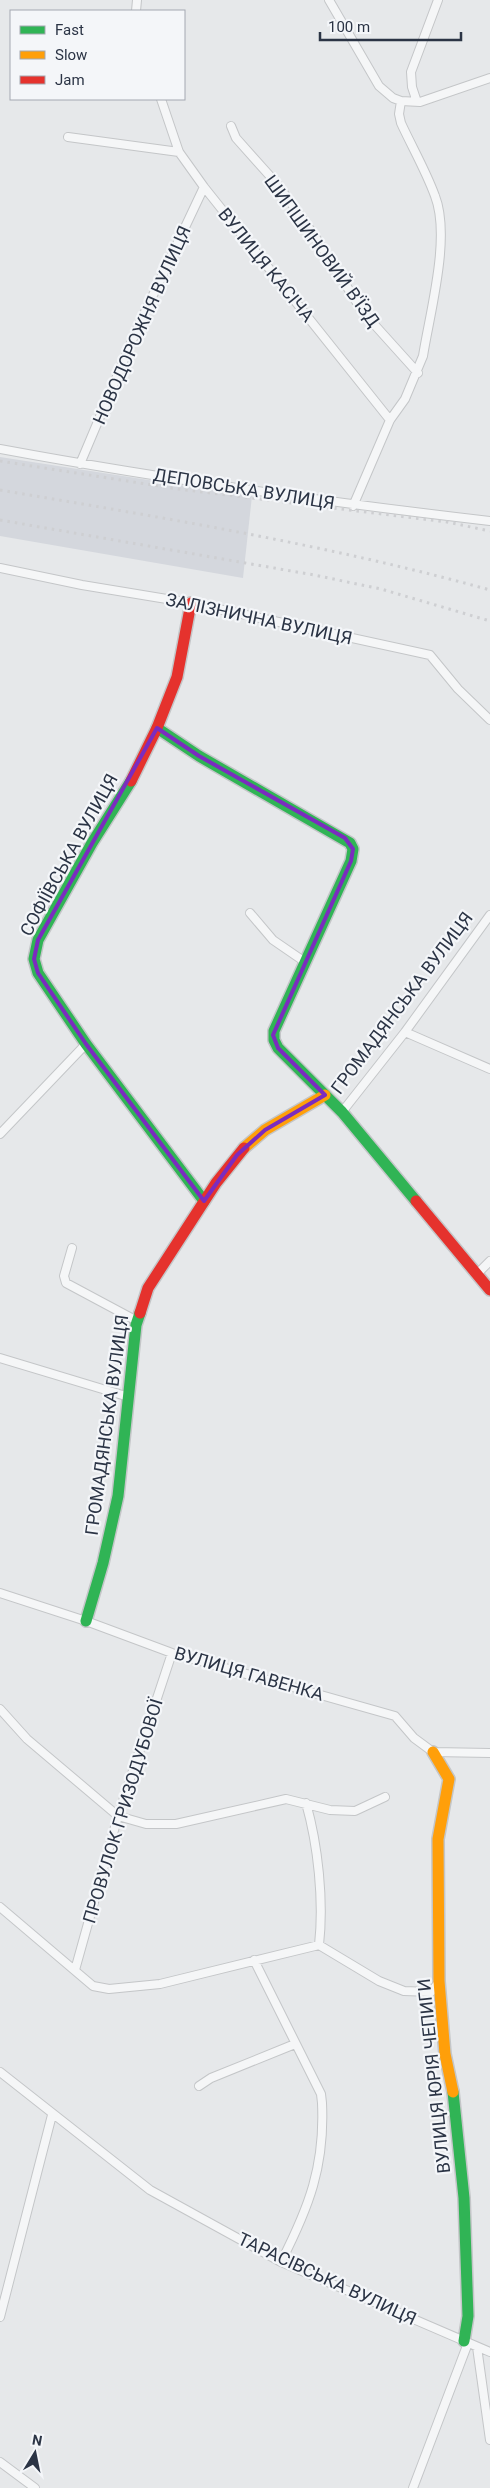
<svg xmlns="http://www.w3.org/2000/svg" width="490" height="2488" font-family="Roboto,sans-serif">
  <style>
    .built { fill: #d4d7dd }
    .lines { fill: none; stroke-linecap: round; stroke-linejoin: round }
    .street-casing { stroke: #c4c6c8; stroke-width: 10 }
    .fast-casing { stroke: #c4c6c8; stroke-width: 14 }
    .slow-casing { stroke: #c4c6c8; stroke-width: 14 }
    .jam-casing { stroke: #c4c6c8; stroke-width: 14 }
    .street { stroke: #f5f6f7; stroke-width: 8 }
    .fast { stroke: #30b455; stroke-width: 11 }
    .slow { stroke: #ff9f0a; stroke-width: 11 }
    .jam { stroke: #e5322d; stroke-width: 11 }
    .rail { stroke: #cecfd2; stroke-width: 3; stroke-dasharray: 2.5 5; stroke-linecap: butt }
    .marked { fill: none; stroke: #7b2cbf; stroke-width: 4; stroke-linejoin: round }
    .labels { text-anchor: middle; stroke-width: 4.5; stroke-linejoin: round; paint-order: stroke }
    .street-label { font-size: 18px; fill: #2b3445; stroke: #f4f6f9 }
  </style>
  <rect width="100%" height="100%" fill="#e6e8ea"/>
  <!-- built -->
  <path class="built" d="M0,457L252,496L243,578L0,536Z"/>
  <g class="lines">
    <defs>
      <path id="street" d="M329,0L379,86L393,98L401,101L420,102L490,78
        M136,11L137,0
        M161,99L179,152L204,187L390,420
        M417,102L412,87L411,72L438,0
        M231,126L236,138L278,185L314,235L363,312L418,373
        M68,137L179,152
        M0,449C162,479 326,502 490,521
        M80,464L137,329L204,187
        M353,506L390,420L405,399L423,356C430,312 451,237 435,196C426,171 412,147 401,123L399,114L401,101
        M0,568L82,585L191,603L430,655L458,689L490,720
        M250,913L273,940L305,962
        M405,1032L490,1069
        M342,1112L405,1032L490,915
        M0,1134L86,1044
        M72,1248L64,1276L66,1283L137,1321
        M476,1275L490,1261
        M0,1358L129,1397
        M0,1593L86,1621L172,1653L395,1716L414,1738L433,1752L490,1753
        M0,1709L27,1739L118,1816L146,1824H176L286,1799L330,1810L355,1811L385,1797
        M306,1803C318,1845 324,1901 319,1945
        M0,1907L93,1986L109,1989L160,1984L319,1945L379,1981L404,1991L431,1992L439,1982
        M254,1960L321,2094L322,2103C325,2166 309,2207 281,2262
        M75,1970L118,1816L172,1653
        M0,2072L150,2190L281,2262L490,2352
        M199,2086L211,2078L295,2044
        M0,2317L52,2115
        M477,2347L490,2440
        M0,2462L35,2488
        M413,2488L468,2343"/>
      <path id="fast" d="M157,728L199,756L350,843L353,849L351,861L274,1031V1040L278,1048L342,1112L416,1201
        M131,781L92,843L38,940L34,959L38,973L86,1044L204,1201
        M86,1621L103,1563L118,1496L136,1325L140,1313
        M453,2092L464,2198L468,2316L464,2341"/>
      <path id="slow" d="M244,1148L265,1130L325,1095
        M433,1752L449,1779L438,1839L439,1981L445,2054L453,2092"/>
      <path id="jam" d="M131,781L157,728L177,677L191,603
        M416,1201L490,1290
        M140,1313L148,1288L216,1183L244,1148"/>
    </defs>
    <!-- street casing -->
    <use href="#street" class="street-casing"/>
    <!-- fast casing -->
    <use href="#fast" class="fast-casing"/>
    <!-- slow casing -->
    <use href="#slow" class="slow-casing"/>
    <!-- jam casing -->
    <use href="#jam" class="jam-casing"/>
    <!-- street -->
    <use href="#street" class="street"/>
    <!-- fast -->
    <use href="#fast" class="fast"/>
    <!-- slow -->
    <use href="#slow" class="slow"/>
    <!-- jam -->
    <use href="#jam" class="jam"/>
    <!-- rail -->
    <path class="rail" d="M0,461L178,489L447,522L490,531
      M0,490C165,518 329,545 490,590
      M0,520L314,575L381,589L490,621"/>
  </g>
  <!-- marked area -->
  <path class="marked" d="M157,728L199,756L345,838L353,849L351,861L273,1035L278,1048L325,1095L265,1130L237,1155L204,1201L86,1044L38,973L34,959L38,940Z"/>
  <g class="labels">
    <!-- street labels -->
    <g class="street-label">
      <text transform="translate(322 251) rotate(54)" y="6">ШИПШИНОВИЙ В'ЇЗД</text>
      <text transform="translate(266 265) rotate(51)" y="6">ВУЛИЦЯ КАСІЧА</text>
      <text transform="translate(142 325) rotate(-66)" y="6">НОВОДОРОЖНЯ ВУЛИЦЯ</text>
      <text transform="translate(244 489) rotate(9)" y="6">ДЕПОВСЬКА ВУЛИЦЯ</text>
      <text transform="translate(259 619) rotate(12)" y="6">ЗАЛІЗНИЧНА ВУЛИЦЯ</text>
      <text transform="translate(69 855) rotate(-61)" y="6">СОФІЇВСЬКА ВУЛИЦЯ</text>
      <text transform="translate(402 1003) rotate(-53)" y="6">ГРОМАДЯНСЬКА ВУЛИЦЯ</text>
      <text transform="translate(107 1425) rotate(-82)" y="6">ГРОМАДЯНСЬКА ВУЛИЦЯ</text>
      <text transform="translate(249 1674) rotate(16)" y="6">ВУЛИЦЯ ГАВЕНКА</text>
      <text transform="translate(123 1811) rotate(-73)" y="6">ПРОВУЛОК ГРИЗОДУБОВОЇ</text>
      <text transform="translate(434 2076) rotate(-96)" y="6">ВУЛИЦЯ ЮРІЯ ЧЕПИГИ</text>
      <text transform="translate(327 2279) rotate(25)" y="6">ТАРАСІВСЬКА ВУЛИЦЯ</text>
    </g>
  </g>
  <!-- legend -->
  <rect x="10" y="10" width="175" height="90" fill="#f4f6f9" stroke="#a4a8b1"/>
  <rect x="20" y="26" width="25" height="8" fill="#30b455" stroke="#a4a8b1"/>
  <text x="55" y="35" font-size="15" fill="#2b3445">Fast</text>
  <rect x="20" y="51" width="25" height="8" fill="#ff9f0a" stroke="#a4a8b1"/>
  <text x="55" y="60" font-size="15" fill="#2b3445">Slow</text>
  <rect x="20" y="76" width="25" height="8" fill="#e5322d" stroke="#a4a8b1"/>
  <text x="55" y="85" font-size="15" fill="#2b3445">Jam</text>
  <!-- north arrow -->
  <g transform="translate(35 2453) rotate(10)" stroke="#f4f6f9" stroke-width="4" paint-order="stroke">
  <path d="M0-4L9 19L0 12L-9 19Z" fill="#2b3445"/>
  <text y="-8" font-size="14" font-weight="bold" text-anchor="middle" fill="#2b3445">N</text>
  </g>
  <!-- scale -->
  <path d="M320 32v8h141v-8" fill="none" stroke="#2b3445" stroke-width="2.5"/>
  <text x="328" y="32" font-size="15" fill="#2b3445" stroke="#f4f6f9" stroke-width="4" paint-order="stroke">100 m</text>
</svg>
